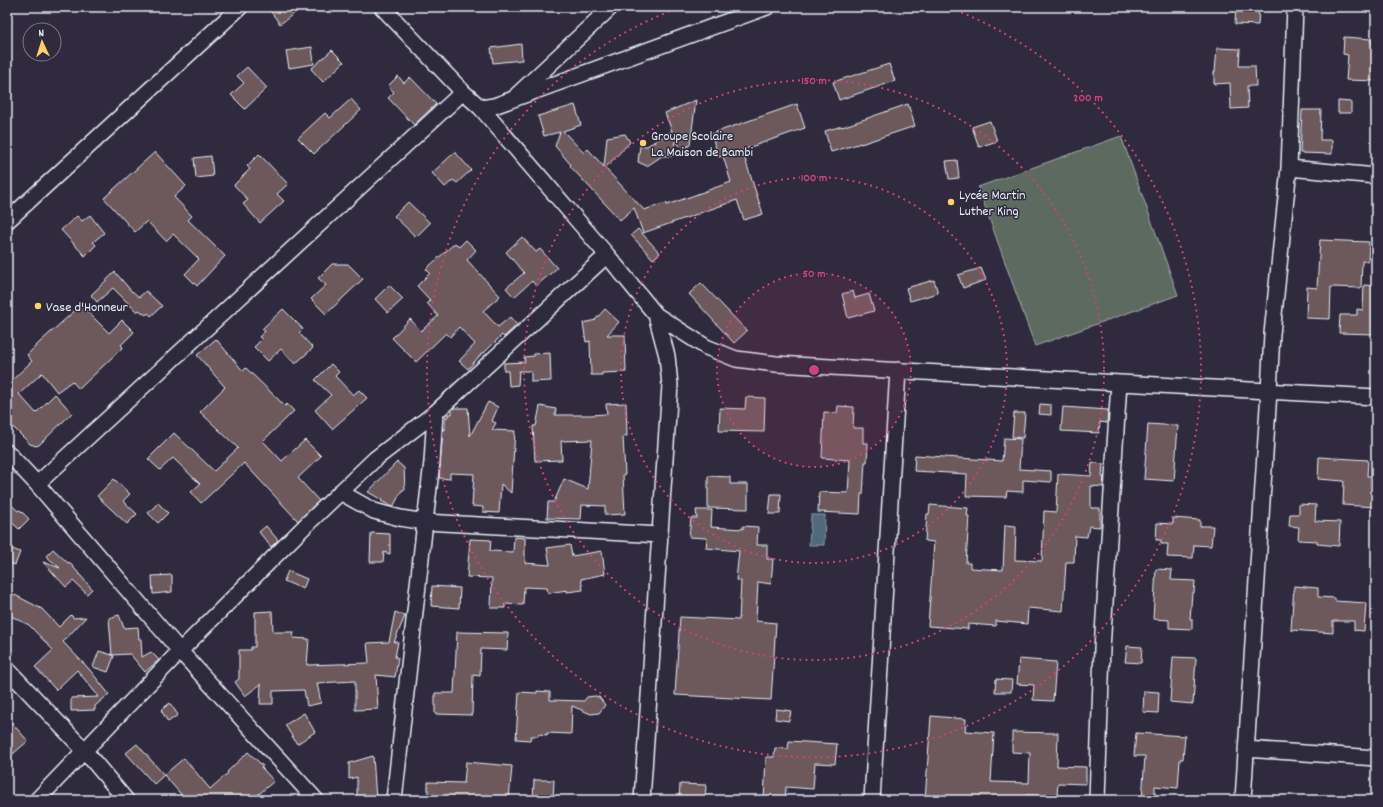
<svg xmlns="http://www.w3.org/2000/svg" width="1383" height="807" font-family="Dekko,sans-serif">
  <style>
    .green { fill: #5c6b61; stroke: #a2aeac }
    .water { fill: #51697b; stroke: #8d9fad }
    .building { fill: #6d595b; stroke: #e8f1f8 }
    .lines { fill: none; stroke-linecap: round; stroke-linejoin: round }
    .minor-casing { stroke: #e8f1f8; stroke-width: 18 }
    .minor { stroke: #2f2a3d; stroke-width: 15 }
    .ring { fill: none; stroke: #ca437a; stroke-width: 2; stroke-dasharray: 2 4 }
    .poi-dot { fill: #ffd166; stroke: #2f2a3d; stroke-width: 1.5 }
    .labels { text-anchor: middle; stroke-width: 3; stroke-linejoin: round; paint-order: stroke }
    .poi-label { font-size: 14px; fill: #e8f1f8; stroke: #2f2a3d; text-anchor: start }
    .centre { fill: #ca437a; stroke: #2f2a3d; stroke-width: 2 }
    .ring-label { font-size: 12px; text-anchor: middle; font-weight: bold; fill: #ca437a; stroke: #2f2a3d; stroke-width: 3; stroke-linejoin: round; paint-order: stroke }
  </style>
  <rect width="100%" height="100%" fill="#2f2a3d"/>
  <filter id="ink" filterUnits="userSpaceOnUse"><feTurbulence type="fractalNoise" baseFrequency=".025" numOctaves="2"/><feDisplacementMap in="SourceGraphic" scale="8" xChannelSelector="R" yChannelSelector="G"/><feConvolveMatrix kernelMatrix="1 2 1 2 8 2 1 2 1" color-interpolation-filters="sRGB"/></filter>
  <g filter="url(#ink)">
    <!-- green -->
    <path class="green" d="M1121,136L1178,295L1035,346L978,187Z"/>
    <!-- water -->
    <path class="water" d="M811,515H825L824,545H809Z"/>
    <!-- building -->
    <path class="building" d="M277,7H303L280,24L271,12Z
      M1236,7H1259L1258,25L1235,24Z
      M1344,37L1371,39V43H1376V81L1346,80L1348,55L1343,54Z
      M521,44L522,60L493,63L491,48Z
      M312,47L314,64L289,68L286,51Z
      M1217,48L1240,49L1239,66H1255L1256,86H1247L1248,108L1231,109L1230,83L1214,84V72H1215Z
      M332,50L344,62L323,82L311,69Z
      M889,64L895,81L839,100L833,82Z
      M247,67L267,88L245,109L231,95L244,83L237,76Z
      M398,76L404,83L410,77L436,104L414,125L388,98L394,92L388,86Z
      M351,99L361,110L314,154L298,138L325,113L330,118Z
      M696,100L690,145L683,149L675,141L672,156H662L647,166L638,162L640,146H647L672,131L665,113Z
      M1338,101L1351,102V113H1338Z
      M797,104L805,128L742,150L763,214L744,220L737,200L643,233L634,208L620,220L570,166L571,165L555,146L560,132L544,136L538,116L575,105L581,125L563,131L584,153L588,149L604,167L607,137L625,134L630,142L605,168L644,210L666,203L667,205L731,182L723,156L719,157L711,134Z
      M908,104L915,126L861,144V143L831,152L825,131L842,126V127Z
      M1302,110H1321L1320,140H1332V154L1300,153Z
      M990,121L997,141L979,147L972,127Z
      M155,152L186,186L174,197L192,216L188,220L225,256L197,286L185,274L199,259L173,234L166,241L147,221L135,232L104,198Z
      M455,152L471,170L457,183L453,180L445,187L432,173Z
      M259,154L288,184L277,194L284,201L260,223L243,204L248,200L234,185L250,169L247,166Z
      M211,156L213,176L196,178L194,158Z
      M957,160L959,178L949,179L946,161Z
      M408,202L430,223L416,237L394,216Z
      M90,215L104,233L93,242L96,245L85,256L61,230L77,216L82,221Z
      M638,229L660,253L653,259L631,235Z
      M522,237L536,252L540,249L557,268L536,286L532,281L514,297L506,288L524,273L506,252Z
      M466,240L476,250L467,260L500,296L483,311L498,327L510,317L517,325L504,337L502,335L484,353L483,352L468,369L459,361L475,344L459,327L450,337L446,333L416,362L392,338L410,319L421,331L438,316L427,303L430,300L417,286L430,273L426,269L455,243L459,247Z
      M1320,240L1369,242L1368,262L1362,261L1361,288L1331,287L1330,319L1306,318L1307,287L1317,288Z
      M332,264H348L363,279L326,314L311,299L326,285L318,278Z
      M981,268L986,280L963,288L958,275Z
      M115,272L132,292V291L139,297L146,291L162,306L151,316L148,313L146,315L139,310L137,312L113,288L97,302L91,295Z
      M934,280L938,293L910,301L906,288Z
      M701,283L747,331L734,343L689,294Z
      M389,285L403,299L388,313L375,299Z
      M1364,285L1376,286L1375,334L1339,333L1340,315H1357V309L1363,310Z
      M853,291L855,298L869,294L874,311L848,318L842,294Z
      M81,305L109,333L122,320L134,332L121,345L123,347L79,389L72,381L57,392L42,373L19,394L36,413L55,394L72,413L39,445L36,446L30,444L7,421V385L32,361L27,355L40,342Z
      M283,309L303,329L299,333L313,348L295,364L281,349L268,361L254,347L262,339L259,337L265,331L262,329Z
      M605,309L619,322L607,335H625L626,372L602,373V375H591L590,341L586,342L583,323L596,320H595Z
      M216,339L243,371L246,368L285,406L287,404L294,411L263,441L282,461L305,440L321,456L298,478L319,501L298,521L244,463L201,503L191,492L200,484L173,458L160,470L148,459L174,433L214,471L238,448L200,412L225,387L197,355Z
      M550,353L551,381L531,382V371H519L518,385L509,386L508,371H504V363L525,362L524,357L534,356V354Z
      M331,364L339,372L335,376L353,395L359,390L367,398L332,429L315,410L331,395L315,380Z
      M746,397L765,398L764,432L719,431L720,408L745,409Z
      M488,402L498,407L492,421L496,423L492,430L515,431L511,493L501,484L499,513L483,512V507L472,506L474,474L450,473V479L439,478L443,429L445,430V417H448V414H452V409L454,408H468L470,436Z
      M626,403L627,436H623L625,475H623L625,514L605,515V506L582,505L581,519L547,518L548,502H554L564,479L588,489L592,440L561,441L562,460L535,461L533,426H536L540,406L556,409L555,415H589L607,414L606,404Z
      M1040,404L1051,405V415L1039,414Z
      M838,406L854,407L853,428H863V443H868L867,462H865L863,494H861L860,514L818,512L819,492L848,493L850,460L822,458L824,412L837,413Z
      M1063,407L1108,410L1107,423L1100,422L1099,433L1061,431Z
      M1014,413H1025L1023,438L1012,437Z
      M1148,424L1178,426L1174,481L1144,479Z
      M1004,438L1021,439L1019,469L1051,471V482L1023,480V492L1007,491L1006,497L966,496L967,474L914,471L915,455L1002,461Z
      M1319,457L1368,460L1367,476H1376V507L1343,505L1344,481L1318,479Z
      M397,462L404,468L405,490H402L393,507L381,501L382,500L368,492Z
      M1092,463L1103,464L1102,477H1104L1103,487L1091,486V508H1100V527L1089,526L1087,537L1075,536L1074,562H1066L1063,611L1028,608L1027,624L996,621V626L968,624V629L928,626L934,542L925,541L927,514H929L930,505L968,508L967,516H969L966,563H970V568L1003,570L1005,525L1016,526L1015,560L1042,561L1044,511L1056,512L1058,474L1091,476Z
      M708,476L730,477V484H748V509L708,508Z
      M114,479L130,494L123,501L137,514L127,524L97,496Z
      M771,494H781L780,514H769Z
      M7,501L18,511L20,510L29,519L19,529L7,518Z
      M158,503L168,513L158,523L148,513Z
      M1299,504L1316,505L1315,521L1340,522L1339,546L1317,544V541L1298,540L1299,527L1289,526L1290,514H1299Z
      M696,510H712L711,527L743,529V526L758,527L757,545H767V559H773L771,584L758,582L756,621L776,623L771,700L675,695L680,617L739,620L741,581L736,580L739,551L706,548L707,538L689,537L691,518H697Z
      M1173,518L1200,520V526H1213L1211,546L1194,545L1193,558L1167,557L1168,544H1161V540H1156L1157,523L1173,524Z
      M266,526L278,540L271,547L259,532Z
      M371,533L390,534V554L384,552L383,562H370Z
      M514,537L525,538V563L550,565L547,548L570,545L572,556L602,551L605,574L581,579L583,590L567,592V590L548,593L547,588L524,587L523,605L505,604V608H491L492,578L467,577L470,539L491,540L490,551L513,552Z
      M7,547L20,552L15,565L7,562Z
      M53,549L68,563L69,562L92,589L87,594L73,581L66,587L43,562L60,568L46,556Z
      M1156,569L1172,570L1171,580L1195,581L1194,593H1192L1190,619H1192V629L1169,628V620L1153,619Z
      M288,571L307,579L303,589L284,581Z
      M172,575V592L153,594L152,576Z
      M432,586L460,588L459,608L431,606Z
      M1294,586L1318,588V597L1335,598V601L1366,603L1364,631L1354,630V621H1333V633L1291,630Z
      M13,594L42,609L59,627L71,615L74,618L86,617L63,642L89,669L109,694L95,706V710L71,711V698L99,697L77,670L56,690L35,667L53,650L29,625L7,614V606Z
      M272,611L273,632H294L293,638L309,639L307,665L369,663L367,643L389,642L395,612L405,616L394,642H398L395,657L398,658L395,677L376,675L378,709L355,710V681L317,683L321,703L307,706L304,690L273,691V704H260L261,684L245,696L235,682L239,679V650H251V647H255V612Z
      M119,615L124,628L138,627L139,639H141L142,657L151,652L159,660L145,672L130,654L112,655L114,656L108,672L93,667L99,651L112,655L109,618Z
      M457,632L508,633L507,650L481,649L480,676L473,675L472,715L435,714V693H454Z
      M1127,646L1142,647L1141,663L1125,662Z
      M1173,657L1196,658L1193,704L1170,702Z
      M1019,659L1056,662L1053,701L1033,700L1034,685L1017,684Z
      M996,679L1012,680L1011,692H995Z
      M537,691L550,692V700L584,701L587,697L595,696L599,697L605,705L599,713L591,714L572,706L571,734L547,733V735L539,734L538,736H531L530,740L516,739L519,692L537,693Z
      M1144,691L1159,692L1158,713L1143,712Z
      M170,703L178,715L168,722L161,710Z
      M776,709L791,711L789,721L775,719Z
      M304,713L315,732L297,744L285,725Z
      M931,716L966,719L965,731L994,733L991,782L1029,783L1030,753L1012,752V732L1058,733L1057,766L1086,767V784L1058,783L1057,796L1026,795V800H925Z
      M9,720L28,741L7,759Z
      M1136,733L1185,736L1183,759H1180L1178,788L1155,786V800H1142L1145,756H1134Z
      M789,741L837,744L835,764L815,763L813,789L786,787L785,800H764L766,757H774L775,748L788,749Z
      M137,744L164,775L184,758L210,789L228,773L227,772L248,752L263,766L261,767L274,781L252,800H186L164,775L154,784L126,753Z
      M373,756L376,800H357V777L349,779V763Z
      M466,762L512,766L509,800H428V782L464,783Z
      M534,780H554L553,800H533Z
      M680,784L706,785L705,800H679Z"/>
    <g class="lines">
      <defs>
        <path id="minor" d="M382,7L463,92L481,108L494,106L767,7
          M517,95L611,7
          M481,108L607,255L656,315L706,347L736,359L776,364L1376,397
          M1289,168L1376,176
          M7,221L240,7
          M7,452L37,484L180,651L316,800
          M37,484L463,92
          M340,492L374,511L400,518L425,522L432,462L435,413
          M7,669L84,750L126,800
          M1246,749L1376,758
          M37,800L180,651L306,525L375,459L435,413L607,255
          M394,800L425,522L660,535
          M642,800L670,385L667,356L656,315
          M872,800L898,370
          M1097,800L1102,649L1119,383
          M1243,800L1269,391L1272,334L1289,168L1295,7"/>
      </defs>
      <!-- minor casing -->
      <use href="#minor" class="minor-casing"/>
      <!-- minor -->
      <use href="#minor" class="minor"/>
    </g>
  </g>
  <!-- distance rings -->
  <circle cx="814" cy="370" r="97" fill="#ca437a" fill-opacity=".12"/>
  <g class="ring">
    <circle cx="814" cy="370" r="97"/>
    <circle cx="814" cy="370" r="193"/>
    <circle cx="814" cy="370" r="290"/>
    <path d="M950 8A387 387 0 1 1 678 8"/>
  </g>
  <!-- markers -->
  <g class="poi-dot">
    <circle cx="643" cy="143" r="4"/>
    <circle cx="951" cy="202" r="4"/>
    <circle cx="38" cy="306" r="4"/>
  </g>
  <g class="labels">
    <!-- poi labels -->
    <g class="poi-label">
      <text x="651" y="140">Groupe Scolaire<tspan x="651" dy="16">La Maison de Bambi</tspan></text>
      <text x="959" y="199">Lycée Martin<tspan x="959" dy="16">Luther King</tspan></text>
      <text x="46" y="311">Vase d'Honneur</text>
    </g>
  </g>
  <circle cx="814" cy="370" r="6" class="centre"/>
  <g class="ring-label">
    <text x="814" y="84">150 m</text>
    <text x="1088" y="101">200 m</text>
    <text x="814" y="181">100 m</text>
    <text x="814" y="277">50 m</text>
  </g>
  <!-- margin -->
  <rect width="1383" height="807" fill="none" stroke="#2f2a3d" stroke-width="24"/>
  <rect x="12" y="12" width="1359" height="783" fill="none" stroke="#e8f1f8" stroke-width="1.5" filter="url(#ink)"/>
  <!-- north arrow -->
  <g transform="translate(42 42) rotate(356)"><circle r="19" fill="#2f2a3d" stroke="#797a88"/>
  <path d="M0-3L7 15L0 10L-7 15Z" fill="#ffd166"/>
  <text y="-6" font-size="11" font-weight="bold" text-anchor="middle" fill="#e8f1f8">N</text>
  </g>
</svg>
